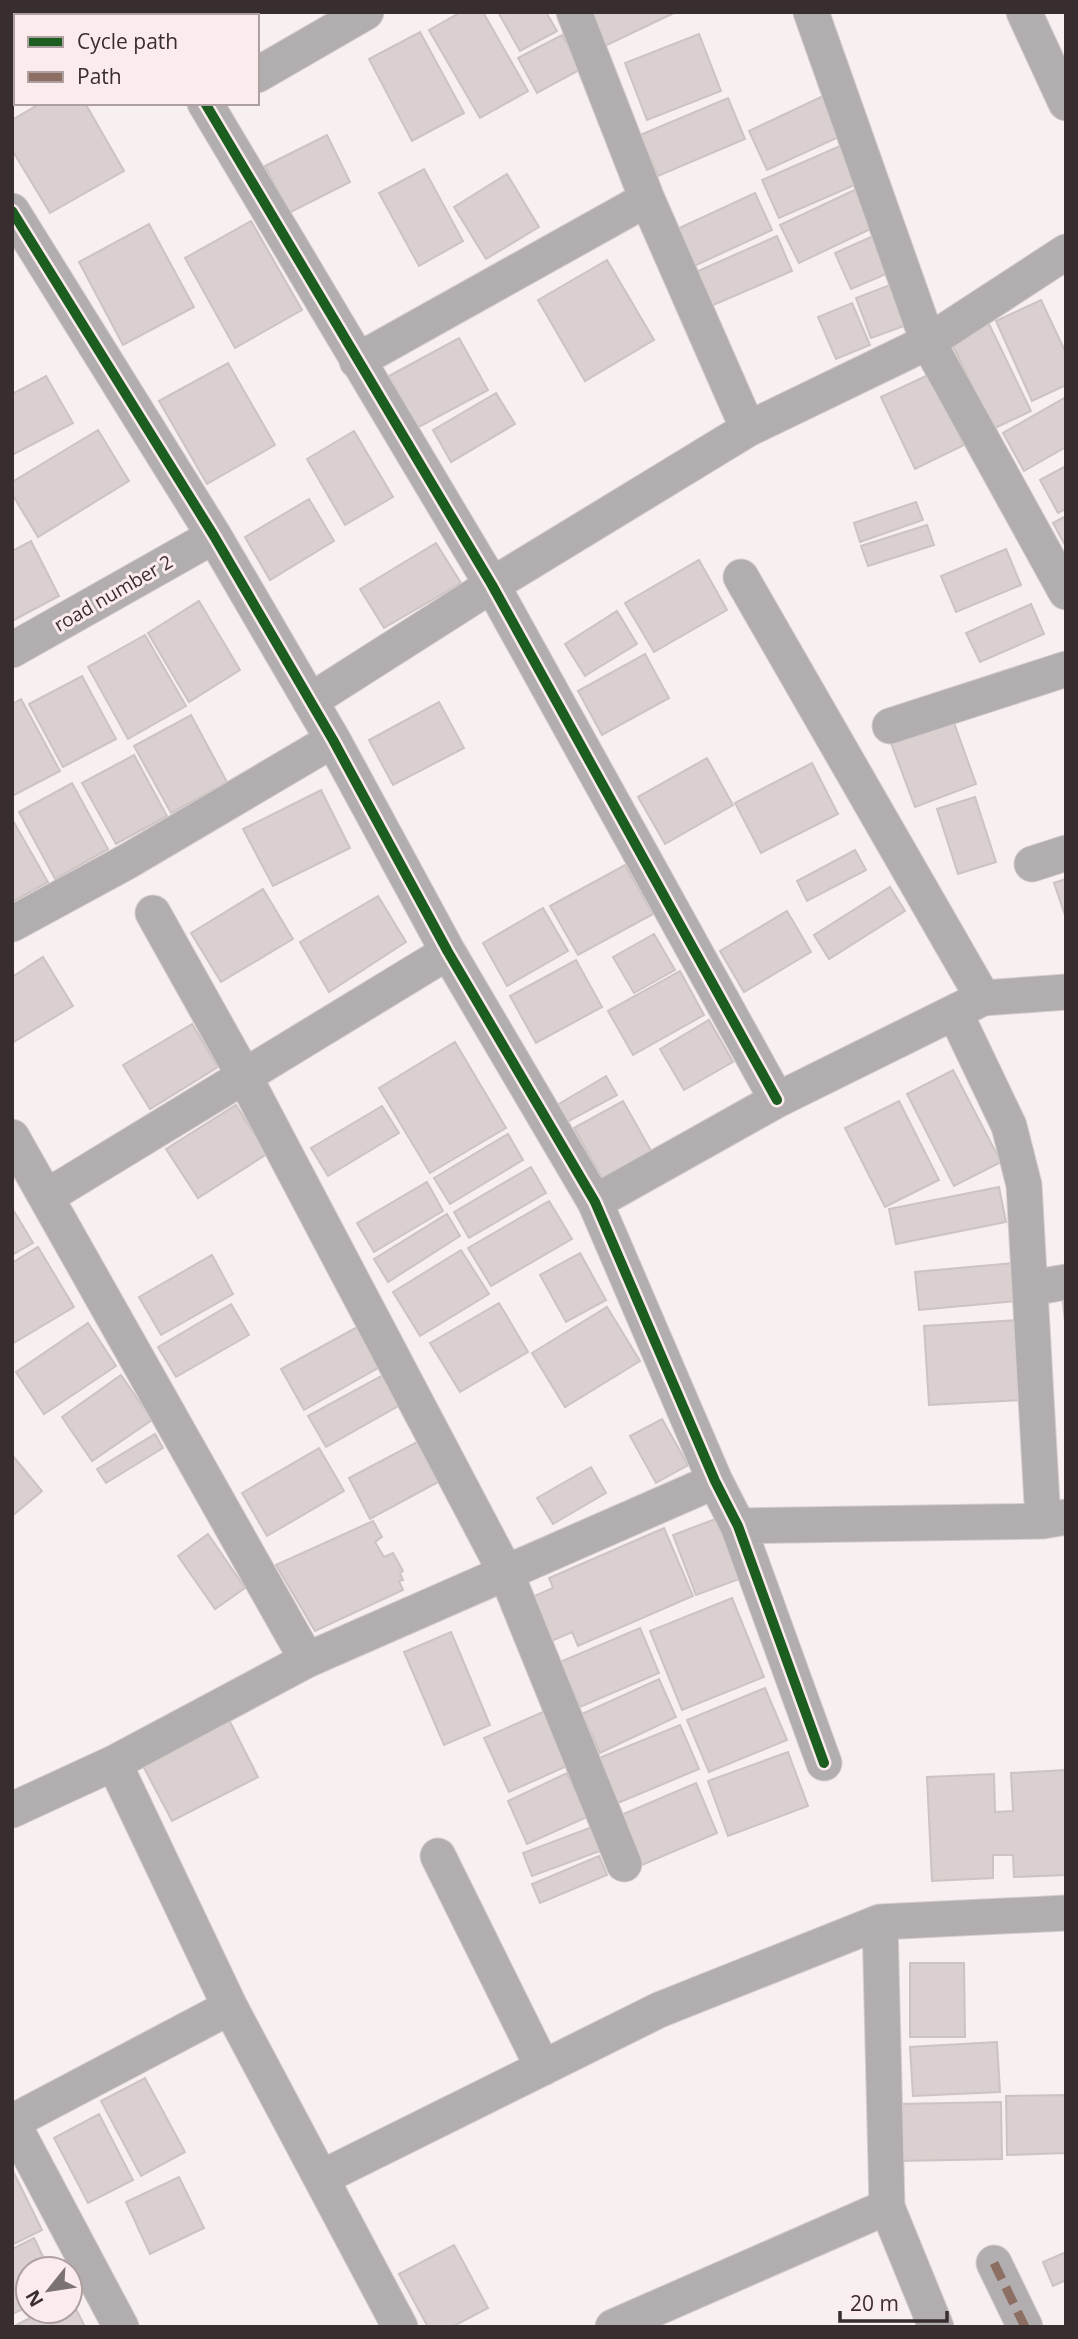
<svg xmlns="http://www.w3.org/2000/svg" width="1078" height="2339" font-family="'Open Sans',sans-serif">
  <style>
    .building { fill: #d9d0cf; stroke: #ccc3c2; stroke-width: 2 }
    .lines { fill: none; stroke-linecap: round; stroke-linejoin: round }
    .minor-casing { stroke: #d5cdce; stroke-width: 37 }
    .minor { stroke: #b2aeaf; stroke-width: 35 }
    .quiet { stroke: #8d6e63; stroke-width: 9; stroke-dasharray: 18 9; stroke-linecap: butt }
    .cycleway-casing { stroke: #fcebec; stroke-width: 15 }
    .cycleway { stroke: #1b5e20; stroke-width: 10 }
    .labels { text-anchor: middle; stroke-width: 6; stroke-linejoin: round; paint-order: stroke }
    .street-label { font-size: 19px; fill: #382e2f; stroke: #fcebec }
  </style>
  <rect width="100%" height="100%" fill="#f8eff0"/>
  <!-- building -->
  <path class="building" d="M12,12H27L29,16H16V91L12,93Z
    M461,12H483L528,91L480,118L429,30Z
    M498,12H546L557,31L520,51Z
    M589,12H676L605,46Z
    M420,32L464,113L412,141L369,59Z
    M699,34L721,91L647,120L625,63Z
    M562,35L581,69L537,93L518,58Z
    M825,95L843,135L767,170L749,131Z
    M728,98L745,139L658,176L640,135Z
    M41,103H85L124,171L50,213L12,150V120Z
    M327,135L350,182L289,213L265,166Z
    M849,142L866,180L779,218L762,180Z
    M424,169L463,241L419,266L379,193Z
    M507,174L539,227L486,259L454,207Z
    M865,185L883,223L799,263L780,225Z
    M755,193L772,230L692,267L675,230Z
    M251,221L302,310L235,348L185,258Z
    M149,224L194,307L123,345L79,262Z
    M882,232L898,269L851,289L835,253Z
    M777,236L792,271L711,306L696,272Z
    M607,260L654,340L585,381L538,300Z
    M903,280L918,321L871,338L856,298Z
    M1041,300L1066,353V385L1032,401L996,321Z
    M852,303L870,345L836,359L818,317Z
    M989,324L1031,411L993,429L951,342Z
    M459,338L488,390L417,428L389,376Z
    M228,363L275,445L207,484L159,401Z
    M930,374L964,445L915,469L881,397Z
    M46,376L73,423L12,455V394Z
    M496,393L515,424L451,462L433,430Z
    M1066,397V447L1024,471L1003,433Z
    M98,430L129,481L38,537L12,494V482Z
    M354,431L393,497L345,525L307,459Z
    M1066,466V509L1058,513L1040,480Z
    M309,499L334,541L270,580L245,537Z
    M916,502L923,520L860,542L854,523Z
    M1066,516V547L1053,523Z
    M927,525L934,545L868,566L861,546Z
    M31,541L59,596L12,621V551Z
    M436,543L461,583L384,628L360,589Z
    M1006,549L1021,585L956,612L941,576Z
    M699,560L727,610L654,652L625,603Z
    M199,601L240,670L189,702L148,633Z
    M1031,604L1044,634L980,662L966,633Z
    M617,611L637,644L585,676L565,644Z
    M145,635L186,706L128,739L88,667Z
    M645,654L669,698L602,735L578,691Z
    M82,676L116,739L63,767L29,704Z
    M21,699L60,771L12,796V704Z
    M439,702L464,748L393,785L369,740Z
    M191,715L227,782L171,813L134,746Z
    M953,720L976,784L915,807L891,743Z
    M134,755L167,816L116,844L82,783Z
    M707,758L733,805L665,844L638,797Z
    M812,763L838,814L761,853L735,803Z
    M72,783L108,849L55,879L19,812Z
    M321,790L350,848L273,886L243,829Z
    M975,797L996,862L958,874L937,809Z
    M12,819L48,882L12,902Z
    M855,850L866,870L807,901L797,881Z
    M625,865L653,914L578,955L550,906Z
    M1066,879V918L1054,883Z
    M890,887L905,911L829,959L814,935Z
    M263,889L293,939L221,982L191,933Z
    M378,896L406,942L329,992L300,942Z
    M543,908L568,951L507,986L483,943Z
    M787,911L811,952L744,992L720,951Z
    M654,934L675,970L634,993L613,957Z
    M43,957L73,1006L12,1043V977Z
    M576,960L602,1007L536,1043L510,996Z
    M680,971L704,1015L633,1055L608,1011Z
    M709,1020L733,1062L684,1090L660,1049Z
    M192,1024L218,1067L150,1109L123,1065Z
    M455,1042L506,1128L430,1173L379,1088Z
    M953,1070L1001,1162L954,1186L907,1094Z
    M606,1076L617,1095L567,1122L557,1105Z
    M623,1101L658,1163L609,1190L574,1128Z
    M899,1101L939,1180L885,1207L845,1128Z
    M236,1105L267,1154L198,1198L166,1149Z
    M382,1106L399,1133L328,1176L311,1148Z
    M508,1134L523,1160L450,1204L434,1178Z
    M531,1167L546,1193L469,1238L454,1212Z
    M427,1182L443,1211L374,1252L357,1223Z
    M999,1187L1006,1222L896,1244L889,1209Z
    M549,1201L572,1239L491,1286L468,1248Z
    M12,1208L33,1243L12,1255Z
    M447,1214L460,1236L388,1282L374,1259Z
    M38,1247L74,1307L12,1344V1263Z
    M461,1250L489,1294L420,1336L393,1292Z
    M580,1253L606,1300L566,1322L540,1275Z
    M212,1255L233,1294L161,1335L139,1297Z
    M1013,1263L1016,1301L919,1310L915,1272Z
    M1066,1291V1332L1062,1292Z
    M499,1303L528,1352L460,1392L430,1343Z
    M231,1304L249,1335L176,1377L158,1347Z
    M607,1307L640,1361L565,1407L532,1353Z
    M1020,1320L1025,1400L929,1405L924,1326Z
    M88,1323L116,1366L44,1414L16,1372Z
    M357,1327L380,1367L304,1410L281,1369Z
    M121,1375L152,1420L92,1461L62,1417Z
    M383,1375L400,1405L326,1447L308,1416Z
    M662,1419L688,1465L656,1483L630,1436Z
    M155,1434L163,1448L106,1483L97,1469Z
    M417,1442L438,1482L370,1519L349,1478Z
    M319,1448L344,1491L267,1536L242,1493Z
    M12,1455L42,1491L12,1516Z
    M591,1467L606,1493L553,1524L537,1498Z
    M718,1518L742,1578L696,1595L673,1535Z
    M373,1521L382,1537L375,1542L384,1557L393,1553L403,1571L400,1573L403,1580L399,1581L403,1590L315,1631L276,1565Z
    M664,1528L693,1596L578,1646L572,1632L540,1646L521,1602L553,1588L549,1578Z
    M208,1534L245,1588L215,1609L178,1556Z
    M732,1598L764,1677L682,1710L650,1631Z
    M640,1628L659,1673L580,1707L560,1662Z
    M451,1632L490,1725L444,1745L404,1652Z
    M659,1679L676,1717L600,1753L582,1714Z
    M765,1688L787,1740L709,1772L687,1720Z
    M545,1711L569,1765L509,1792L484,1738Z
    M229,1720L258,1777L172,1821L142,1764Z
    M680,1725L699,1769L618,1803L599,1758Z
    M788,1752L808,1806L728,1836L708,1781Z
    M1066,1770V1875L1014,1877L1013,1855H993V1878L932,1881L927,1777L994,1774L995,1812L1013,1811L1011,1773Z
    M567,1773L587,1817L527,1844L508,1801Z
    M696,1783L717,1833L642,1865L621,1815Z
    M592,1827L600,1851L532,1876L523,1853Z
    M599,1856L607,1875L540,1903L532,1884Z
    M910,1963H964L965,2037H910Z
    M997,2042L1000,2092L913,2096L910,2047Z
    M145,2078L185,2152L141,2176L101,2101Z
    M1066,2095V2153L1007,2155L1006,2096Z
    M1001,2102L1002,2159L899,2161L897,2104Z
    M99,2114L133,2180L88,2203L54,2138Z
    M12,2169L42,2230L12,2245Z
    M179,2177L204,2228L150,2254L126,2202Z
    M34,2238L49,2269H28V2307L12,2314V2249Z
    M454,2245L488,2308L452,2327H428L399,2274Z
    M1066,2252V2280L1053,2286L1043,2262Z
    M70,2297L85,2327H13L43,2311H70Z"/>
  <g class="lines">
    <defs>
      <path id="minor" d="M149,12L152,16
        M574,12L647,199L748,429
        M811,12L928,342L1066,592
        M1024,12L1066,103
        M257,75L366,12
        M205,103L492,585L777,1100
        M12,211L214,536L333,740L448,952L595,1202L715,1481L738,1526L824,1763
        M357,361L647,199
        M741,577L983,998
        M12,650L214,536
        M310,701L492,585L748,429L928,342L1066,252
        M890,726L1066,669
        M1032,864L1066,853
        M153,913L243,1074L506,1573L624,1864
        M12,924L128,861L333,740
        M955,1013L1009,1126L1024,1185L1043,1521
        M12,1137L307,1660
        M46,1197L448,952
        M595,1202L777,1100L983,998L1066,992
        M1031,1288L1066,1282
        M738,1526L1043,1521L1066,1517
        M114,1763L230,2007L400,2327
        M12,1810L114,1763L307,1660L715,1481
        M438,1856L543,2068
        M880,1922L887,2207L936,2327
        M12,2122L230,2007
        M12,2122L121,2327
        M321,2178L659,2010L880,1922L1066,1913
        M994,2263L1025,2327
        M613,2327L887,2207"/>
    </defs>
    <!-- minor casing -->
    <use href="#minor" class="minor-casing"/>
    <!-- minor -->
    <use href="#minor" class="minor"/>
    <!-- quiet -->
    <path class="quiet" d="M994,2263L1025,2327"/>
    <defs>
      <path id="cycleway" d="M205,103L492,585L777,1100
        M12,211L214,536L333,740L448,952L595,1202L715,1481L738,1526L824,1763"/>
    </defs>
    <!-- cycleway casing -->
    <use href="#cycleway" class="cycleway-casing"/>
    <!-- cycleway -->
    <use href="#cycleway" class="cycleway"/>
  </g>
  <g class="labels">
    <!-- street labels -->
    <g class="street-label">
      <text transform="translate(113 593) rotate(-30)" y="7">road number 2</text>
    </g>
  </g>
  <!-- border -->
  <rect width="1078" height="2339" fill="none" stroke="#382e2f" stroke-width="28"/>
  <!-- legend -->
  <rect x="14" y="14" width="245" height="91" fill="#fcebec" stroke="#ae9fa0" stroke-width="2"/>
  <rect x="28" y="37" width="35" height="10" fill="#1b5e20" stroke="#ae9fa0" stroke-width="2"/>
  <text x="77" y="49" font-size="21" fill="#382e2f">Cycle path</text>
  <rect x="28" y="72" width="35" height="10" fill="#8d6e63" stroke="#ae9fa0" stroke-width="2"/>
  <text x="77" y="84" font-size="21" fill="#382e2f">Path</text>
  <!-- north arrow -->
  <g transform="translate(49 2290) rotate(240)"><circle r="33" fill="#fcebec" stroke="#ae9fa0" stroke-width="2"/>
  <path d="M0-5L12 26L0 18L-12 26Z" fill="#7b7273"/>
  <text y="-10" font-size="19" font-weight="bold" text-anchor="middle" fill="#382e2f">N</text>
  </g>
  <!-- scale -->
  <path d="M840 2311v10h107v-10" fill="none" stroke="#382e2f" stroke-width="3.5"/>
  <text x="850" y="2311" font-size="21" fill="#382e2f" stroke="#fcebec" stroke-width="5" paint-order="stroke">20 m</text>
</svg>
